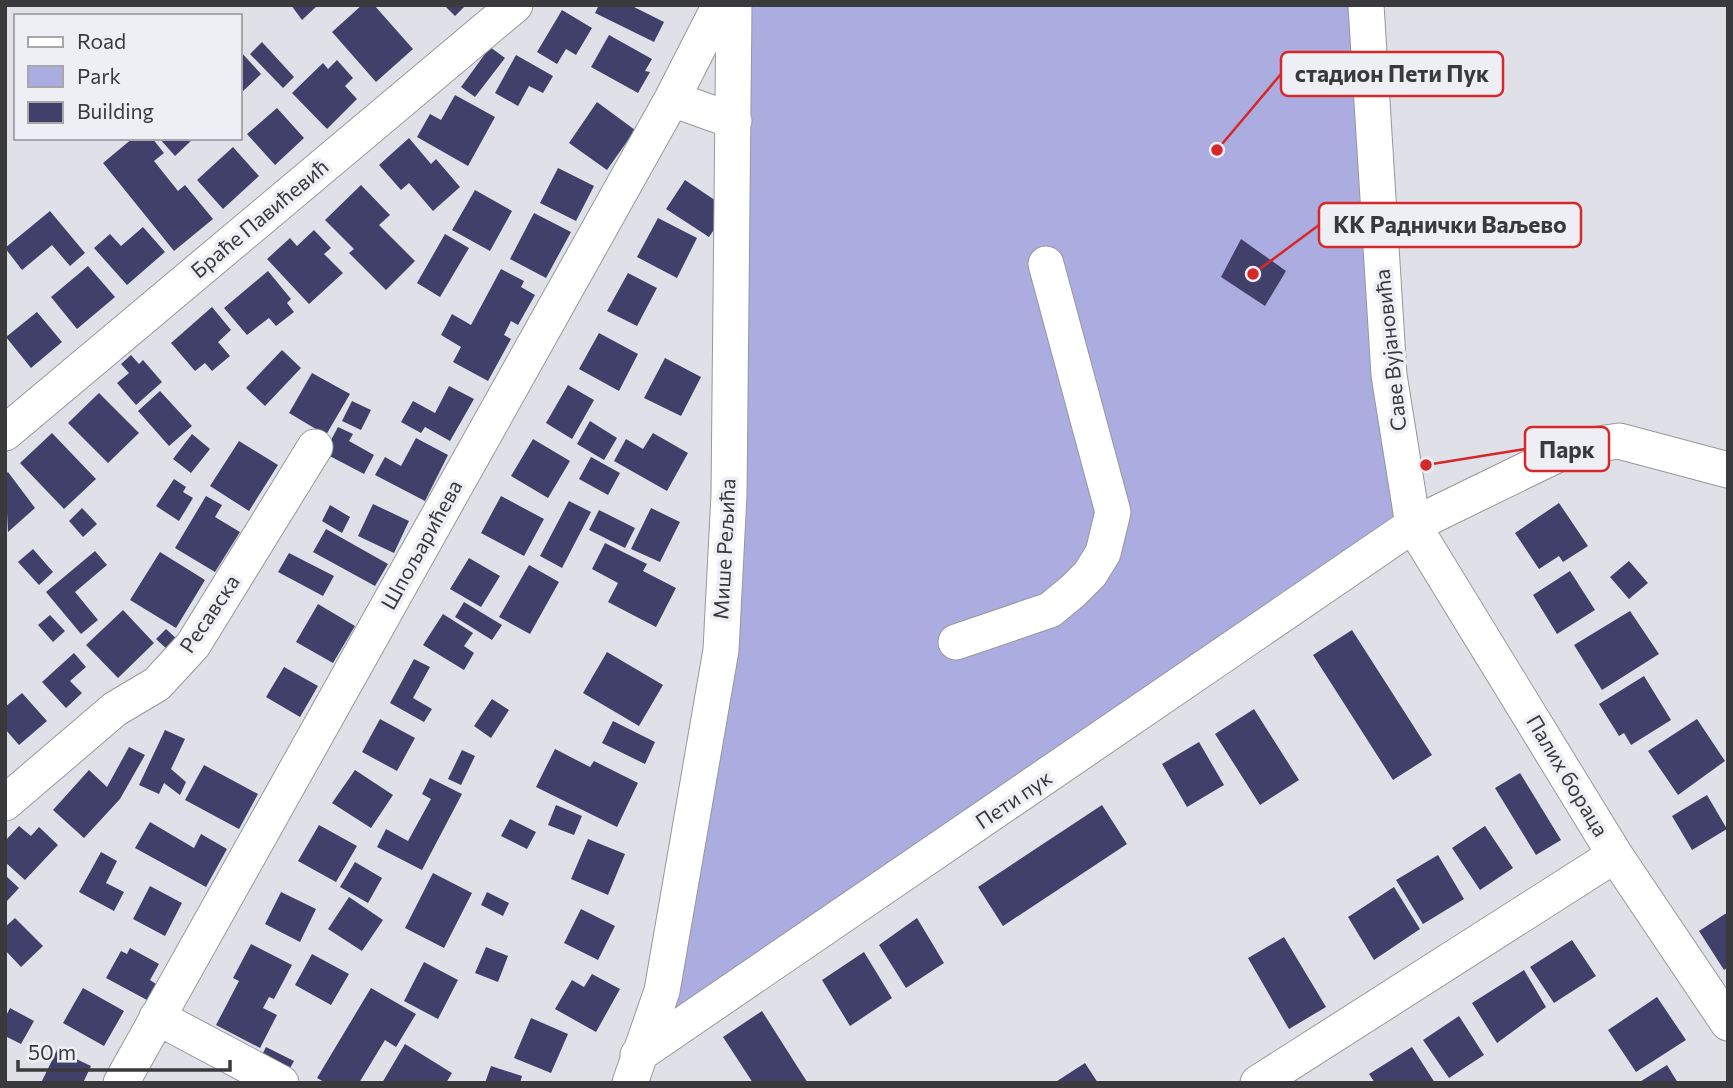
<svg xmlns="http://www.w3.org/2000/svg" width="1733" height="1088" font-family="Commissioner,sans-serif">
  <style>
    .green { fill: #abade0 }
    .building { fill: #40406b }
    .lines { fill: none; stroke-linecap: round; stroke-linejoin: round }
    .minor-casing { stroke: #97979d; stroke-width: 37 }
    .minor { stroke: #fff; stroke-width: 35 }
    .labels { text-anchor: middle; stroke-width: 7; stroke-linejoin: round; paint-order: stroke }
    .street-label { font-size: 21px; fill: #3a3a3d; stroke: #eeeef5 }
    .leader { fill: none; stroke: #d62828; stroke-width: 2.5 }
    .callout-dot { fill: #d62828; stroke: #eeeef5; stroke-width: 2.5 }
    .callout { fill: #eeeef5; stroke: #d62828; stroke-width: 2.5 }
    .callout-label { font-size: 23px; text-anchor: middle; font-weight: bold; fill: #3a3a3d }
  </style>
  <rect width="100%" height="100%" fill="#e0e1e8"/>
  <!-- green -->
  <path class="green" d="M744,5H1366L1413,525L638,1055L721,650Z"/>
  <!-- building -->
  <path class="building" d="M291,5H318L302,20Z
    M362,5H374L413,49L376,82L332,32Z
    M444,5H466L455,16Z
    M599,5H630L664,22L654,42L595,13Z
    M562,10L592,28L576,55L566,49L557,64L537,52Z
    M609,35L652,59L645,71L650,72L638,93L591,67Z
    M262,42L294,77L283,88L250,54Z
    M490,47L505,58L475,97L461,87Z
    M240,51L261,74L240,94Z
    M516,55L553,76L543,93L529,86L518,106L495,93Z
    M337,60L353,78L345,86L357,99L327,129L292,93L323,63L328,69Z
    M455,95L495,117L468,166L417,137L430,114L441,120Z
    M597,102L635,130L607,170L569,143Z
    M277,108L304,138L275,165L247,134Z
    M133,138H152L164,153L154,161L178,191L185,185L213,219L174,251L103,163Z
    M159,138H194L175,156Z
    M409,138L431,164L436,159L460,187L433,211L409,183L401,190L379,165Z
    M233,147L259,176L223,209L197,180Z
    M558,168L594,186L576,221L540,203Z
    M685,180L728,209L709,237L666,209Z
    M361,185L390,215L379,225L415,261L386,290L349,253L354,249L325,220Z
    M475,190L512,211L490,251L452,230Z
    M50,211L85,253L70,266L52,245L22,270L5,248Z
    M534,213L571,232L546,278L510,259Z
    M658,218L697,238L677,278L637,257Z
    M143,227L165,252L127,285L94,248L110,234L121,246Z
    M314,230L331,248L324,254L343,273L309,304L267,259L290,238L297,246Z
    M445,234L469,248L440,297L417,283Z
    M1241,239L1286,271L1265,306L1221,277Z
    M88,266L115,297L77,329L51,297Z
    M501,269L524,281L521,287L535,295L518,325L511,321L504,335L511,339L488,381L453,362L461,347L441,335L452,314L471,325Z
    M268,271L291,299L287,303L294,312L276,326L269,318L247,335L224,308Z
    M628,273L657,288L637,326L607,311Z
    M212,307L231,330L218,342L230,356L212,371L205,363L195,371L171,343Z
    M37,312L62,342L31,368L6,337Z
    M599,333L638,354L619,391L579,369Z
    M282,350L301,368L265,406L246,388Z
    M131,355L139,364L143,360L162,382L136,405L117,383L129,373L121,364Z
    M665,358L701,377L681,416L644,398Z
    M312,373L350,394L326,435L289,413Z
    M568,385L594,400L572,439L546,423Z
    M449,386L474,399L450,441L425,427L421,433L401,422L413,401L435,413Z
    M160,391L192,426L169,446L138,411Z
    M99,393L139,433L108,463L68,423Z
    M352,401L371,410L361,430L342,421Z
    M590,421L617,438L604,460L577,444Z
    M338,427L353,434L349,441L374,455L364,474L324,453Z
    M52,433L96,479L64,509L20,463Z
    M653,433L688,453L667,491L614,461L626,439L643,449Z
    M192,434L210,449L191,473L173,459Z
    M416,438L448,455L425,501L375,475L385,457L401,466Z
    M533,439L570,461L548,498L511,476Z
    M239,441L278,465L249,511L210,486Z
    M591,457L620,473L608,495L579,479Z
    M8,472L35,508L8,532L5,474Z
    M174,479L186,487L183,492L193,498L179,521L156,506Z
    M206,496L222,505L215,517L240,532L215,572L175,548Z
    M501,496L544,519L524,556L481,533Z
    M569,501L591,512L562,568L540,556Z
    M1559,503L1588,546L1563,562L1559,556L1539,569L1515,533Z
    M373,504L409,521L394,553L358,536Z
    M330,505L350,517L342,533L322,521Z
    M82,508L97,524L83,537L69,521Z
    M651,508L680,522L660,562L631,549Z
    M599,510L635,528L625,548L589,530Z
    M326,529L388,564L375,586L313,552Z
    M605,543L647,564L643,571L676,588L656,627L608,602L618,583L592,569Z
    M33,549L53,572L39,585L18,562Z
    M95,551L107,565L75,592L98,620L81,634L46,592Z
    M160,552L205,580L176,628L130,600Z
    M289,553L334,576L323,596L278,572Z
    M469,558L500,576L481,607L450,589Z
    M1629,561L1648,583L1629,599L1610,577Z
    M529,565L559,582L530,634L499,617Z
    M1570,571L1595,610L1557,634L1533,595Z
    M464,602L502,625L492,640L455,617Z
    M318,604L355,626L333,663L296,642Z
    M123,610L154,643L118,678L86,645Z
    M1630,611L1659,654L1602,690L1574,645Z
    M443,614L473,633L464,646L474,653L464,670L423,645Z
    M50,615L65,631L53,642L38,625Z
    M166,629L179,641L169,651L156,639Z
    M1352,630L1432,755L1393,780L1313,655Z
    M607,652L663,685L639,726L583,693Z
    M74,653L86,667L70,681L82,693L66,708L42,682Z
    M414,659L430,667L413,698L432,709L424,722L390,703Z
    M284,667L318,686L300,717L266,697Z
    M1644,676L1671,720L1631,745L1624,733L1619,736L1599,704Z
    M22,693L47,721L19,745L5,729V707Z
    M492,699L509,710L491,738L474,726Z
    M1254,709L1299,780L1260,805L1215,734Z
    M380,719L415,738L397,771L362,752Z
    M1697,719L1725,761L1678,795L1648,751Z
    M613,721L655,742L645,764L602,743Z
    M165,730L185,739L171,769L186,782L180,795L164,783L159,794L139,785Z
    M1199,742L1224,785L1187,807L1162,764Z
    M129,747L145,755L120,799L84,838L53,810L89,770L107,787Z
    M555,749L590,767L594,761L638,783L617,827L536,787Z
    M462,750L475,756L461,785L448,779Z
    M204,765L258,794L239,829L185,800Z
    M355,770L393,795L371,828L332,803Z
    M1520,773L1561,840L1536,855L1495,788Z
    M430,778L462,794L422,870L377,847L386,829L408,841L431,799L422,794Z
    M1707,795L1727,829L1692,850L1672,816Z
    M556,805L582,816L574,835L548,825Z
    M1102,805L1127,844L1003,926L978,887Z
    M510,819L536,832L527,849L501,836Z
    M150,822L194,848L201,834L227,849L206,887L135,848Z
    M319,825L357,846L336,882L298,861Z
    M19,826L31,836L39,827L58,845L25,880L5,862V841Z
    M1485,826L1513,868L1480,890L1452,848Z
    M588,839L625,854L608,895L571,879Z
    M101,852L117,861L106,883L124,892L114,911L79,892Z
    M1438,855L1464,899L1423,924L1396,880Z
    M355,862L382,878L368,903L340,887Z
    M433,873L472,893L444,948L405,928Z
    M5,875L19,888L7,901L5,899Z
    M150,886L182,903L165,936L133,919Z
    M1394,887L1420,929L1374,960L1348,917Z
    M281,892L316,909L300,942L265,924Z
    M487,892L509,903L503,916L481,905Z
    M349,897L383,920L362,951L328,929Z
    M581,909L615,926L598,960L564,943Z
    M1728,912V967L1724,970L1699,931Z
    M15,918L43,946L21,967L5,950V927Z
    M917,918L944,963L906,988L879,945Z
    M1284,937L1326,1007L1289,1029L1248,958Z
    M1572,940L1596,976L1554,1003L1530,967Z
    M251,944L292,965L274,999L269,997L263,1008L277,1015L260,1048L216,1025L239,981L233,978Z
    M486,947L508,956L498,982L475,973Z
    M130,948L159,964L150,980L156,984L147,1000L106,978L121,951L127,954Z
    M864,952L892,998L850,1026L822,980Z
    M312,954L349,974L331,1005L295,985Z
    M424,962L458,980L438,1019L404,1001Z
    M1524,970L1546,1007L1497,1043L1472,1003Z
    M592,974L620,989L596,1032L555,1009L572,980L584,987Z
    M83,988L124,1011L104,1046L63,1023Z
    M371,988L416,1014L396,1047L385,1040L359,1083H326L317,1078Z
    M1657,997L1686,1040L1636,1072L1608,1030Z
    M10,1008L34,1021L21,1044L5,1036V1018Z
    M762,1011L802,1074L808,1083H753L723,1037Z
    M1459,1016L1484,1055L1449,1078L1423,1040Z
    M531,1018L568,1034L551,1073L514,1058Z
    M405,1044L452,1073L446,1083H382Z
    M266,1047L294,1061L284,1079L257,1065Z
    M1412,1047L1435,1083H1375L1369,1074Z
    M57,1050L91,1066L83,1083H41Z
    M1085,1063L1098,1083H1054Z
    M1667,1065L1678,1083H1638Z
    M491,1066L522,1076L520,1083H485Z"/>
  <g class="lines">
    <defs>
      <path id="minor" d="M1366,5L1389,375L1413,525L1615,855L1728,1023
        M672,99L734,121
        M5,433L515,5
        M956,642L1050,610L1073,591L1090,574L1103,553L1113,512L1046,264
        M5,803L115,709L157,684L193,645L315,447
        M157,1017L281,1083
        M638,1055L1413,525L1571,448L1619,441L1728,470
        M121,1083L672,99L720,5
        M630,1083L662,991L721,650L729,495L734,5
        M1258,1083L1615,855"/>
    </defs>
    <!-- minor casing -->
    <use href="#minor" class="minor-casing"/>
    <!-- minor -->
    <use href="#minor" class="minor"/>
  </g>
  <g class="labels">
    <!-- street labels -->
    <g class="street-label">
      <text transform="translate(260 219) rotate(-40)" y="7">Браће Павићевић</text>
      <text transform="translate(1391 350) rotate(-96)" y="7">Саве Вујановића</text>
      <text transform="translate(422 545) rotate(-61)" y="7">Шпољарићева</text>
      <text transform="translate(725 549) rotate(-87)" y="7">Мише Рељића</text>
      <text transform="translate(210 614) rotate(-56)" y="7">Ресавска</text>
      <text transform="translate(1567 776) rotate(59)" y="7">Палих бораца</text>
      <text transform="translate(1014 800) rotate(-34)" y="7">Пети пук</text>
    </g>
  </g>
  <!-- callouts -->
  <path class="leader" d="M1217 150L1281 74M1253 274L1319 225M1426 465L1525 449"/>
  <g class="callout-dot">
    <circle cx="1217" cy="150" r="7"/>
    <circle cx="1253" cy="274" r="7"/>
    <circle cx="1426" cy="465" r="7"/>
  </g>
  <g class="callout">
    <rect x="1281" y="52" width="222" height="44" rx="7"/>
    <rect x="1319" y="203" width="262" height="44" rx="7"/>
    <rect x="1525" y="427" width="84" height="44" rx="7"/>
  </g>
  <g class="callout-label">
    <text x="1392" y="82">стадион Пети Пук</text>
    <text x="1450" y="233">КК Раднички Ваљево</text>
    <text x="1567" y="458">Парк</text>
  </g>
  <!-- border -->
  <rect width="1733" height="1088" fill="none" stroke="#3a3a3d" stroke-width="14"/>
  <!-- legend -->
  <rect x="14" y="14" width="228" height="126" fill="#eeeef5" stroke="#a6a6ab" stroke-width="2"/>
  <rect x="28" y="37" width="35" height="10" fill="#ffffff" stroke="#a6a6ab" stroke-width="2"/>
  <text x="77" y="49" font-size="21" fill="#3a3a3d">Road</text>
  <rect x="28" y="66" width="35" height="21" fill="#abade0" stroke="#a6a6ab" stroke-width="2"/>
  <text x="77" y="84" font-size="21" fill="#3a3a3d">Park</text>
  <rect x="28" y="102" width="35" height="21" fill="#40406b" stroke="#a6a6ab" stroke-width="2"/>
  <text x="77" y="119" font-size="21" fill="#3a3a3d">Building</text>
  <!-- scale -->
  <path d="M18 1060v10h212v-10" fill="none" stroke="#3a3a3d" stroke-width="3.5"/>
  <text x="28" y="1060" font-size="21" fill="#3a3a3d" stroke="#eeeef5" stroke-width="5" paint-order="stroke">50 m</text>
</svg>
